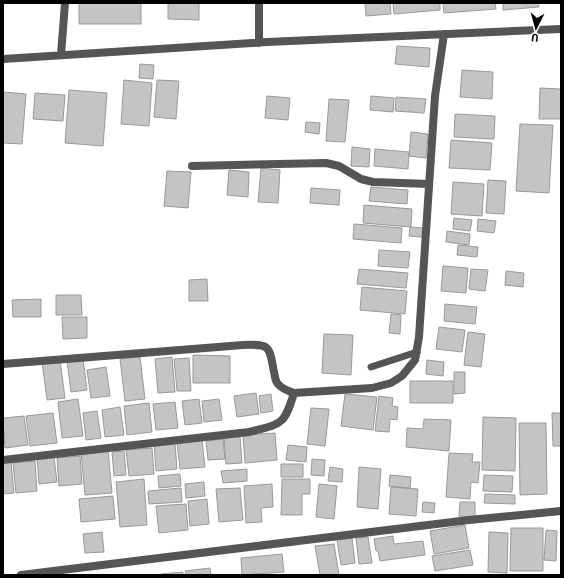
<svg xmlns="http://www.w3.org/2000/svg" width="564" height="578" font-family="Barlow,sans-serif">
  <style>
    .building { fill: #c4c4c4; stroke: #999 }
    .lines { fill: none; stroke-linecap: round; stroke-linejoin: round }
    .lane { stroke: #555; stroke-width: 7 }
    .street { stroke: #555; stroke-width: 8 }
  </style>
  <rect width="100%" height="100%" fill="#fff"/>
  <!-- building -->
  <path class="building" d="M79,3H141V24H79Z
    M168,3H199V20L168,19Z
    M365,3H390L391,14L366,16Z
    M393,3H440V10L394,14Z
    M443,3H495L496,9L444,13Z
    M503,3H538L539,7L503,10Z
    M397,46L430,48L429,67L395,64Z
    M140,64L154,65L153,79L139,78Z
    M462,70L493,72L492,99L460,97Z
    M124,80L152,83L149,126L121,124Z
    M157,80L179,81L176,119L154,117Z
    M540,88L561,89V119H539Z
    M69,90L107,93L103,146L65,143Z
    M3,92L26,94L22,144L3,143Z
    M35,93L65,95L63,121L33,119Z
    M267,96L290,98L288,120L265,118Z
    M371,96L394,98L393,112L370,110Z
    M396,97L426,99L424,113L395,111Z
    M329,99L349,100L345,142L326,141Z
    M455,114L495,116L494,139L454,137Z
    M306,122L320,123L319,134L305,132Z
    M520,124L553,125L549,193L516,191Z
    M411,132L428,134L426,158L409,156Z
    M451,140L492,143L490,170L449,168Z
    M352,147L370,149L369,167L351,166Z
    M375,149L409,152L408,169L374,166Z
    M261,168L280,170L278,203L258,202Z
    M229,170L249,172L248,197L227,195Z
    M167,171L191,172L188,208L164,206Z
    M488,180L506,181L504,214L486,213Z
    M453,182L484,184L482,216L451,214Z
    M371,187L408,190L407,204L369,201Z
    M311,188L340,190L339,205L310,203Z
    M364,205L412,209L411,227L363,223Z
    M454,218L472,220L470,231L453,229Z
    M478,219L496,221L494,233L477,231Z
    M354,224L402,228L401,243L353,239Z
    M410,227L423,228L422,237L409,236Z
    M447,231L470,234L469,245L446,242Z
    M458,245L478,247L477,257L457,255Z
    M379,250L410,252L408,268L378,266Z
    M443,266L468,268L466,293L441,291Z
    M359,269L408,273L406,288L357,284Z
    M471,269L488,270L485,291L469,289Z
    M506,271L524,273L523,287L505,285Z
    M207,279L208,301H189V280Z
    M362,287L407,291L405,314L360,310Z
    M56,295H81L82,315H56Z
    M41,299V317H13L12,300Z
    M445,304L477,307L475,324L444,321Z
    M391,314L401,315L400,334L389,333Z
    M62,317H87V338L63,339Z
    M439,327L465,330L462,352L436,349Z
    M468,332L485,334L481,367L464,365Z
    M324,334L353,335L351,375L322,373Z
    M193,355L230,356V383H193Z
    M140,357L145,399L125,401L120,359Z
    M172,357L175,392L158,393L155,359Z
    M189,358L191,391H177L174,359Z
    M83,359L87,390L71,392L67,361Z
    M60,360L65,398L47,400L42,362Z
    M427,360L444,362L443,376L426,374Z
    M106,367L110,396L91,398L87,370Z
    M454,372H465V393L454,394Z
    M410,381H453V403H410Z
    M256,393L259,414L237,417L234,396Z
    M271,394L273,411L261,413L259,396Z
    M345,394L377,397L373,430L341,426Z
    M379,396L393,398L392,406L398,407L397,420L390,419L389,432L375,431Z
    M78,399L83,436L62,438L58,402Z
    M199,399L202,423L185,425L182,401Z
    M219,399L222,420L204,422L202,401Z
    M175,402L178,428L156,430L153,404Z
    M149,403L152,432L127,435L124,406Z
    M120,407L124,435L105,437L102,410Z
    M311,408L329,409L325,446L307,444Z
    M97,411L101,438L86,440L83,413Z
    M53,413L57,443L30,446L26,416Z
    M552,413H561V446H553Z
    M24,416L28,445L5,448L3,418Z
    M483,417L516,418L515,471L482,470Z
    M424,419L451,420L449,451L406,447L407,428L423,429Z
    M519,423H546L547,494L520,495Z
    M275,433L277,460L245,463L243,435Z
    M240,437L242,463L226,464L224,438Z
    M223,439L225,459L208,460L206,441Z
    M202,440L205,467L180,469L177,443Z
    M175,444L177,469L156,471L154,445Z
    M288,445L307,447L306,462L286,460Z
    M152,448L154,474L129,476L126,450Z
    M108,450L112,493L85,495L81,452Z
    M124,451L126,475L114,476L112,452Z
    M449,453L473,454L472,462H480L478,483L471,482L470,499L446,497Z
    M80,456L82,484L59,486L57,458Z
    M54,457L57,482L39,484L37,458Z
    M312,459L325,460L324,476L311,475Z
    M35,461L37,491L16,493L13,463Z
    M3,462H11L14,493L3,494Z
    M281,464H303V477H281Z
    M330,467L343,469L342,482L328,481Z
    M359,467L381,469L378,509L357,507Z
    M247,469V481L223,483L221,471Z
    M180,474L181,486L159,488L158,476Z
    M390,475L411,477L410,488L389,486Z
    M484,475L513,476L512,492L483,491Z
    M144,479L147,525L120,527L116,482Z
    M282,479H310V494H302V515H281Z
    M204,482L205,496L186,498L185,484Z
    M272,484L273,507L261,508L262,522L246,523L244,486Z
    M319,484L337,486L334,519L316,517Z
    M391,487L418,489L416,516L389,514Z
    M181,488L182,502L149,504L148,491Z
    M240,488L243,520L219,522L216,489Z
    M485,494L515,495V504L484,503Z
    M113,496L115,519L81,522L79,499Z
    M207,499L209,524L190,526L188,501Z
    M423,502L435,503L434,513L422,512Z
    M460,502H475V517L459,516Z
    M186,504L188,530L159,533L156,506Z
    M465,525L469,548L434,554L430,531Z
    M511,528H543V571H510Z
    M546,530L557,531L556,561L544,560Z
    M102,532L104,552L85,553L83,534Z
    M489,532L508,533L507,573L488,572Z
    M393,536L394,544L423,541L425,555L380,561L378,551H376L374,539Z
    M368,537L372,563L359,564L356,538Z
    M352,538L355,563L341,565L337,540Z
    M334,544L339,575H320L315,546Z
    M470,550L473,565L435,571L432,556Z
    M282,554L284,572L242,575L241,558Z
    M210,568L211,575H186L185,571Z
    M183,572V575H161V574Z"/>
  <g class="lines">
    <!-- lane -->
    <path class="lane" d="M371,367L417,352"/>
    <!-- street -->
    <path class="street" d="M259,43V3
      M61,55L65,3
      M3,59L267,42L561,29
      M192,166L326,163L339,166L361,179L373,182L429,184
      M3,364L243,345C271,344 269,346 274,372C275,376 275,381 278,384C282,389 288,391 294,393L372,388L391,383L402,376L415,360L419,337L435,96L444,34
      M3,460L249,432C281,424 284,426 294,393
      M21,575L469,520L561,511"/>
  </g>
  <!-- border -->
  <rect width="564" height="578" fill="none" stroke="#000000" stroke-width="8"/>
  <!-- north arrow -->
  <g transform="translate(536 28) rotate(186)" stroke="#ffffff" stroke-width="3" paint-order="stroke">
  <path d="M0-3L7 15L0 10L-7 15Z" fill="#000000"/>
  <text y="-6" font-size="11" font-weight="bold" text-anchor="middle" fill="#000000">U</text>
  </g>
</svg>
